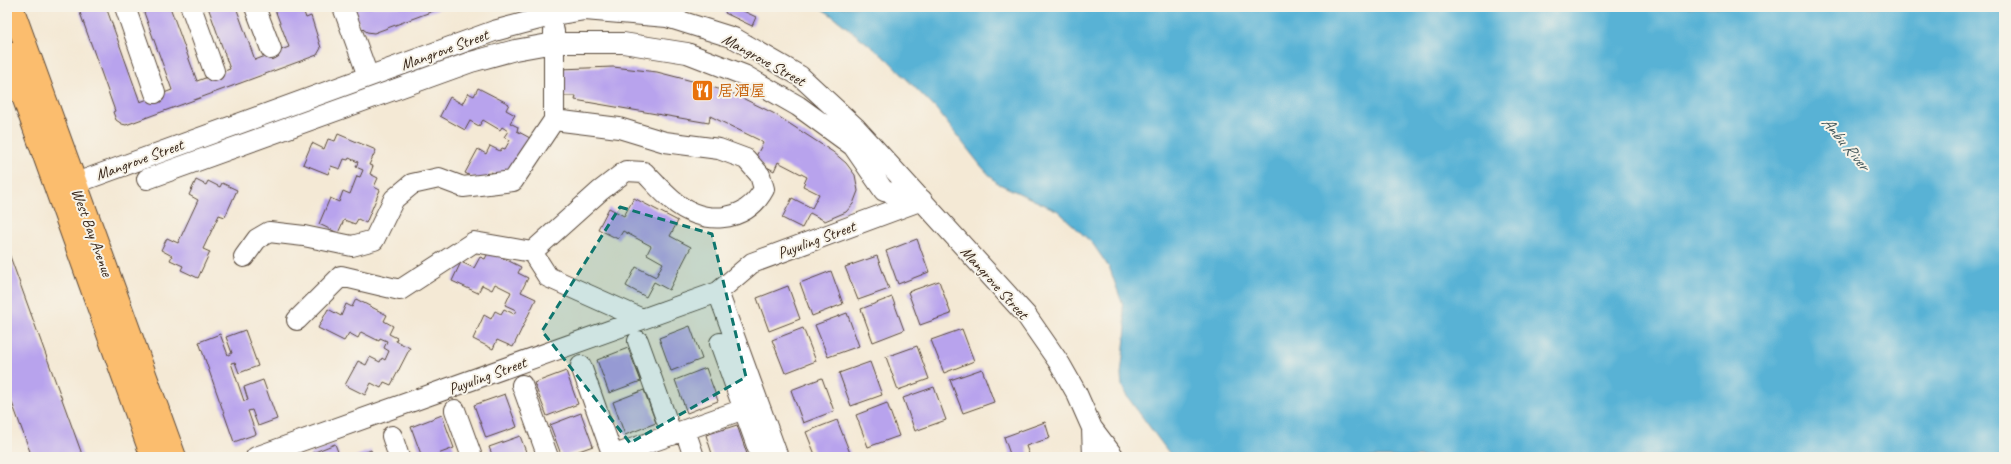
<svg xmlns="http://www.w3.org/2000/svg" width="2011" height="464" font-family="Caveat,'LXGW WenKai TC',sans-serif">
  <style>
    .water { fill: #58b2d5; stroke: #4a6e7a }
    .building { fill: #b8a3ed }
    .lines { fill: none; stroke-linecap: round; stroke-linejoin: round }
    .minor-casing { stroke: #574739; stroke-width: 22 }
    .major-casing { stroke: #574739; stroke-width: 24 }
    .minor { stroke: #fff; stroke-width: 20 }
    .major { stroke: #fbbd6e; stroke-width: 22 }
    .marked { fill: #0f766e; fill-opacity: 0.2; stroke: #0f766e; stroke-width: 3; stroke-dasharray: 8 5; stroke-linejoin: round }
    .labels { text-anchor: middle; stroke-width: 4; stroke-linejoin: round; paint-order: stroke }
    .street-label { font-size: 16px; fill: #3b2a1e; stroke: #f7f3e8 }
    .food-label { font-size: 16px; fill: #c56008; stroke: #f7f3e8; text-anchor: start }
    .water-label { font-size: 17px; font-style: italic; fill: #455a5e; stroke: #f7f3e8 }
  </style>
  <rect width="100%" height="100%" fill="#f7f3e8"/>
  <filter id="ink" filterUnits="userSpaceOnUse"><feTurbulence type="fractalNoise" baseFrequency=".025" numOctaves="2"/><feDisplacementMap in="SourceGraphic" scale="8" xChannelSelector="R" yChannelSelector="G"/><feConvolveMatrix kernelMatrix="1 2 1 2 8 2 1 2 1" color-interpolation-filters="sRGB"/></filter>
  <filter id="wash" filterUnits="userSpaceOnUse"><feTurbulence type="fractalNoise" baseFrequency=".012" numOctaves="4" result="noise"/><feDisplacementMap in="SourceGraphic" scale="16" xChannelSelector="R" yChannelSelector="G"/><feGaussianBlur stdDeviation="0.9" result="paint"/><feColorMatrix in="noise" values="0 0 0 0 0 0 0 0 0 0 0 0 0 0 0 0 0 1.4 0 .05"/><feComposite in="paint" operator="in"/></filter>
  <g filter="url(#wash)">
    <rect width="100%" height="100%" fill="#f4e9d5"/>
    <!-- water -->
    <path class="water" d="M819,7H2004V457H1172L1126,395L1122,386L1121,375L1126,328L1122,303L1110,269L1093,244L1058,211L997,183L981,166L937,110L887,59L831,15Z"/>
    <g id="blocks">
      <!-- building -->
      <path class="building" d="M87,7H106L140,102L172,90L142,7H170L197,81L230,69L208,7H236L255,60L289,47L274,7H302L306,18L311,16L321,48L317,55L126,125L122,124L116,120L113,112L115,111L79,10Z
        M353,7H444L374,33L367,32L360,27Z
        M727,7H735L756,17L752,26L725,13Z
        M613,67L657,72L696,82L734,94L773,113L833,152L846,163L855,175L858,191L853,204L846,212L825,221L810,213L802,228L782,218L792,198L812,208L819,194L803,186L807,177L778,162L774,171L754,160L763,143L759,140L710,116L709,123L575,100L576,96H560V69Z
        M478,88L509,104L506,110L515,115L510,123L518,127L517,131L530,138L511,175L504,171L501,177L491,172L485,184L465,173L478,149L486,154L490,146L500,151L502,148L505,149L510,140L504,137L508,131L502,127L500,130L483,120L479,126L470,121L465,130L440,116L450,97L462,104L468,93L474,96Z
        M338,134L376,150L369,165L373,166L370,174L378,178L374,187L380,190L366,223L358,219L355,224L344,220L338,233L319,224L330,198L339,202L343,191L350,194L357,176L360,177L363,170L356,167L358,162L349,158L348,160L344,159L340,169L331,166L328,174L303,164L312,143L324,149L328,139L335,141Z
        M196,180L206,185L208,181L220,187L222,183L237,190L225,217L219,215L203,249L210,252L198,278L181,270L183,266L170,260L172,256L161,250L167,238L178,243L198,200L189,195Z
        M634,198L678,221L670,236L691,247L669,290L654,282L646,297L626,286L636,267L656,277L663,263L647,254L651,246L623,231L618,239L598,229L609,208L624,216Z
        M917,239L929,272L898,284L886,251Z
        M7,248L83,457H32L7,389Z
        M489,251L521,267L518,273L528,278L521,292L536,299L513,347L497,340L493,349L473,339L484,315L491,319L495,311L501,314L504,309L514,314L516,310L505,305L511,292L495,284L492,290L482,285L478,293L452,281L461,262L474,268L480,257L485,259Z
        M877,256L889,289L858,300L845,267Z
        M831,271L843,304L812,316L800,283Z
        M939,281L951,314L920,325L908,292Z
        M788,286L800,319L769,331L757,298Z
        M892,297L904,330L873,342L861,309Z
        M356,299L387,315L384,321L393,326L389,334L397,338L396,341L410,348L391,385L384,382L381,388L371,383L365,395L345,385L358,361L366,365L370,357L380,362L382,358L385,360L389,351L384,348L387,341L380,338L379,341L361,332L358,338L349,333L344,341L318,328L328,309L341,316L346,304L352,307Z
        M847,313L859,346L828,357L815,325Z
        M690,326L702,359L671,371L659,338Z
        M803,328L816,361L785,373L772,340Z
        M962,329L974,361L944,373L931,340Z
        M245,330L258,366L239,373L235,362L231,363L244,401L248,400L244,387L263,380L277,419L258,426L252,410L248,411L256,434L234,442L199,342L220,334L228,355L232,353L226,337Z
        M917,346L929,379L898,390L886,357Z
        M628,348L641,381L609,393L597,360Z
        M870,362L882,395L851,406L839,373Z
        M706,368L718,401L687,413L675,380Z
        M982,369L994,402L963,413L950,380Z
        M566,371L578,404L547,416L534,383Z
        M822,378L834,411L803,423L791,390Z
        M934,387L946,420L915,431L903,398Z
        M644,390L656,423L625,435L613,402Z
        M505,394L517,427L486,438L474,405Z
        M887,403L899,436L868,447L856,415Z
        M581,413L593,446L562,457L550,425Z
        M442,415L454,448L430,457H422L411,427Z
        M837,420L850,453L839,457H816L806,432Z
        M1045,422L1050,438L1026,446L1030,457H1011L1004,437Z
        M737,425L748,457H713L706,435Z
        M520,436L528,457H493L489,447Z
        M335,444L340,457H311L310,454Z
        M371,450L373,457H354Z"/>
    </g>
  </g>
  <g filter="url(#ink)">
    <use href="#blocks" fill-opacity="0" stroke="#574739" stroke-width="1"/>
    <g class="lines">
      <defs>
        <path id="minor" d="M125,7L155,93
          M191,7L214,71
          M255,7L271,49
          M343,7L368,76
          M147,179L471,62L515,50L554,43H623L687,53L744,75L798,106L853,146L884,191L922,200
          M76,183L494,31L554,15L585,10L667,17L734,38L800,76L855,127L1026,315L1060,364L1077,394L1092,428L1114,457
          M532,252L548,277L642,319
          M244,257L257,239L269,232L304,236L352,246L374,240L394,199L412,184L439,178L463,187L513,181L554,120V31
          M718,292L778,457
          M297,320L341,276L400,290L474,242L532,252L600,191L626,171L644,172C653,181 662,192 672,200C701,225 745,225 764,189L760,175L746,159L719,149L665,142L619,128L554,120
          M638,341L672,435
          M720,343L761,457
          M581,366L613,456
          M522,385L548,457
          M455,410L472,457
          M1092,428L1093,457
          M685,430L694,457
          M392,436L399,457
          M256,457L718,292L752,263L922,200
          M609,457L744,409"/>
        <path id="major" d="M12,7L175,457
          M7,52L152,457"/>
      </defs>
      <!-- minor casing -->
      <use href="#minor" class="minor-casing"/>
      <!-- major casing -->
      <use href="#major" class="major-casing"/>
      <!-- minor -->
      <use href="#minor" class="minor"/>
      <!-- major -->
      <use href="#major" class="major"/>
    </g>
  </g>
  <!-- marked area -->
  <path class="marked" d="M620,207L712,234L746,377L630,443L542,331Z"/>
  <!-- icons -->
  <defs>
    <symbol id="restaurant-square" viewBox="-11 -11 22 22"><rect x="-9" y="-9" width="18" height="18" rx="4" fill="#e8710a" stroke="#f7f3e8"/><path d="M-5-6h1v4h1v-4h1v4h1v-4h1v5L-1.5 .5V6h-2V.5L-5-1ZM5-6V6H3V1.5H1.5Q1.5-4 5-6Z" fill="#fff"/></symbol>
  </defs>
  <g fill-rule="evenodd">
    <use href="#restaurant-square" x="690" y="78" width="25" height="25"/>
  </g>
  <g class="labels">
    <!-- street labels -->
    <g class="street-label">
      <text transform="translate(444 49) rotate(-20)" y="6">Mangrove Street</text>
      <text transform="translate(764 59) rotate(29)" y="6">Mangrove Street</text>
      <text transform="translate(139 159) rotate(-20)" y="6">Mangrove Street</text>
      <text transform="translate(93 232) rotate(70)" y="6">West Bay Avenue</text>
      <text transform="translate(816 239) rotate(-20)" y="6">Puyuling Street</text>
      <text transform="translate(995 282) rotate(48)" y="6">Mangrove Street</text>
      <text transform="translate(487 375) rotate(-20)" y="6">Puyuling Street</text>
    </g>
    <!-- food labels -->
    <g class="food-label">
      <text x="718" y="96">居酒屋</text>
    </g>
    <!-- water labels -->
    <g class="water-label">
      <text transform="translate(1846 143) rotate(50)" y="6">Anbu River</text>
    </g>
  </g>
  <!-- margin -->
  <rect width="2011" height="464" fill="none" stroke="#f7f3e8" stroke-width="24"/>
</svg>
